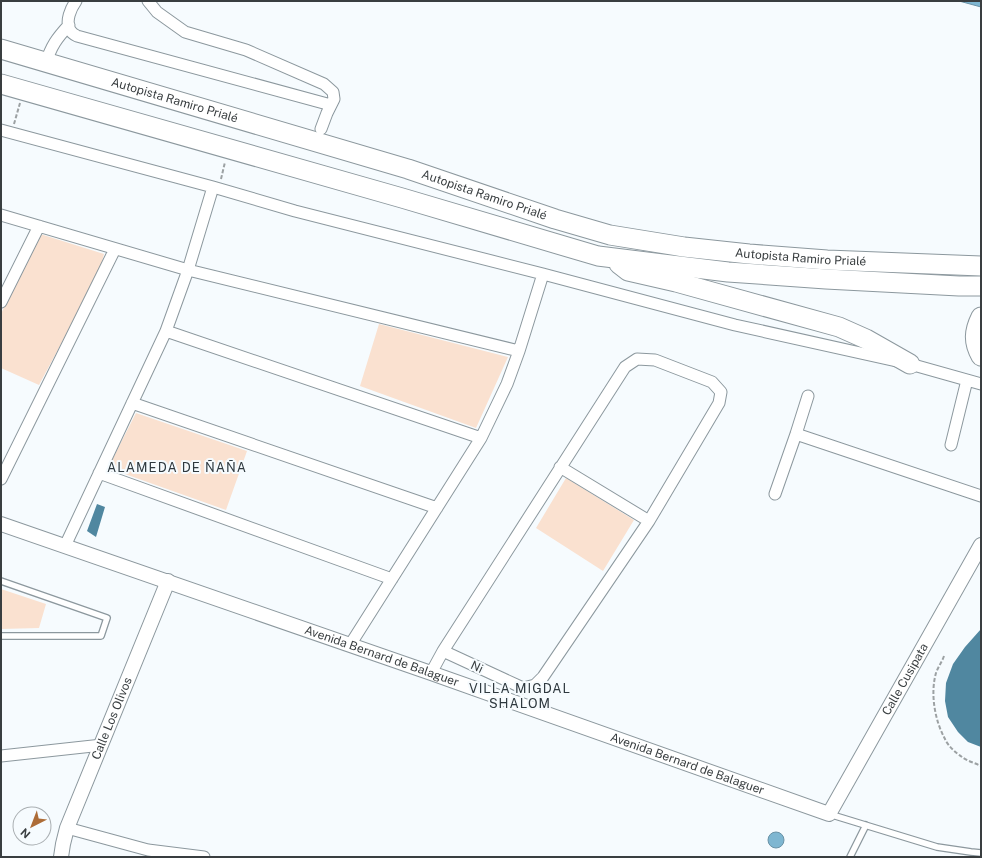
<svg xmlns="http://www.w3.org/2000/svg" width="982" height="858" font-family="'Public Sans',sans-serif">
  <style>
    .green { fill: #fae1d0 }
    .water { fill: #7eb6d1; stroke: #6992a6 }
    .building { fill: #5087a0 }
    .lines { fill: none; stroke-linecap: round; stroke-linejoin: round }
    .service-casing { stroke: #8c989e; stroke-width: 8 }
    .minor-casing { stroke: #8c989e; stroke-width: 13 }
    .tertiary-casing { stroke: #8c989e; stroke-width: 16 }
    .trunk-casing { stroke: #8c989e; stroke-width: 21 }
    .path { stroke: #9ca1a3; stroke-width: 2; stroke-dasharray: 4 2; stroke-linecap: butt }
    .service { stroke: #fff; stroke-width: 5.5 }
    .minor { stroke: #fff; stroke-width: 11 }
    .tertiary { stroke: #fff; stroke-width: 14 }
    .trunk { stroke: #fff; stroke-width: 19 }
    .labels { text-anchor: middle; stroke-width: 4; stroke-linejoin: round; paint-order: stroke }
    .street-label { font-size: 12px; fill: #393e40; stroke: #f6fbfe }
    .neighbourhood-label { font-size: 13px; letter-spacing: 1px; fill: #2f393f; stroke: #f6fbfe }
  </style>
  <rect width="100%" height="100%" fill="#f6fbfe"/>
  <!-- green -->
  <path class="green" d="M37,233L104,254L99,273L39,385L1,368V314Z
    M379,324L508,357L476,428L360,386Z
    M136,413L247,451L226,510L108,468Z
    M566,478L634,520L603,571L536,528Z
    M1,589L46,604L39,628L1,629Z"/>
  <!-- water -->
  <path class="water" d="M959,1H981V7Z
    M768 840a8 8 0 1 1 16 0a8 8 0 1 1-16 0Z"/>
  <!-- building -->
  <path class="building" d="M97,504L105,507L96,537L87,531Z
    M981,629V747L968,742L958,732L948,717L945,701L946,683L953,664L965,647Z"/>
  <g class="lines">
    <defs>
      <path id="service" d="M1,581L107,618L101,636H1
        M829,814L937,847L971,852L981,853
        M850,857L866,825"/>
      <path id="minor" d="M76,1C71,8 65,21 70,30C71,32 75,35 77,36L331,105
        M148,1L157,12L185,32L246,50L324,84L333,92L334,99L327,113L321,129
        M46,63C51,46 57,38 69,25
        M1,130L213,187L295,211L543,274L735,325L910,364L981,384
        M1,215L188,270L519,351
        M1,302L39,226
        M166,331L481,438
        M132,403L437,508
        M796,434L981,496
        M951,445L967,380
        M560,467L649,521
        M99,473L392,579
        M1,479L115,249
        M775,494L796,434L808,396
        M65,546L166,331L188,270L213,187
        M350,645L481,438L507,384L519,351L543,274
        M431,673L443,651L625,367L637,359L655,360L712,382L721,392L719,403L649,521L543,677L535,685L523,688L443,651
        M1,756L102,745
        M67,828L148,850L204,857"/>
      <g id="tertiary">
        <path id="s1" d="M1,524L431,673L829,814L981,545"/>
        <path id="s2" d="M61,857L63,844L67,828L168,581"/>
      </g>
      <g id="trunk">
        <path id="s3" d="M1,49L408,169L555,219L610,235L684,247L749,254L827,260L981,266"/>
        <path d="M1,84L402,198L598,256L728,272L826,279L959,286H981"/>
        <path d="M619,264L628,271L676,282L839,327L866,339L910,364"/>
        <path d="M981,317C974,331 973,342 981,356"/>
      </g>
    </defs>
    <!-- service casing -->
    <use href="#service" class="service-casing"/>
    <!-- minor casing -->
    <use href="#minor" class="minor-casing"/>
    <!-- tertiary casing -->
    <use href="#tertiary" class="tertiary-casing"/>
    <!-- trunk casing -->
    <use href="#trunk" class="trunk-casing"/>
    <!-- path -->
    <path class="path" d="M14,124L20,103
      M221,179L225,162
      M944,656C942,662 938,667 936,673C930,694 935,721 945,739C948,746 956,753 962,757C967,761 975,763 981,766"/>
    <!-- service -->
    <use href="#service" class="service"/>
    <!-- minor -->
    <use href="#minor" class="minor"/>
    <!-- tertiary -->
    <use href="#tertiary" class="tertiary"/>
    <!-- trunk -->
    <use href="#trunk" class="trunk"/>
  </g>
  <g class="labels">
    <!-- street labels -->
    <g class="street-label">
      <text dy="4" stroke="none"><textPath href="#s3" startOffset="181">Autopista Ramiro Prialé</textPath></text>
      <text dy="4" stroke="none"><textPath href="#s3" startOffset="505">Autopista Ramiro Prialé</textPath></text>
      <text dy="4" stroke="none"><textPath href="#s3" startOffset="829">Autopista Ramiro Prialé</textPath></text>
      <text dy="4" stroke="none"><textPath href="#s1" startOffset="403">Avenida Bernard de Balaguer</textPath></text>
      <text transform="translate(477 667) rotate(25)" y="4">Ni</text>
      <text dy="4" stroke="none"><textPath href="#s1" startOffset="1032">Calle Cusipata</textPath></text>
      <text dy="4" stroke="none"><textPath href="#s2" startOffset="148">Calle Los Olivos</textPath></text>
      <text dy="4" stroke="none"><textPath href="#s1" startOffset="727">Avenida Bernard de Balaguer</textPath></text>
    </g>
    <!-- neighbourhood labels -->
    <g class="neighbourhood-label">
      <text x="177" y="472">ALAMEDA DE ÑAÑA</text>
      <text x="520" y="693">VILLA MIGDAL<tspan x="520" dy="15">SHALOM</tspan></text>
    </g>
  </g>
  <!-- border -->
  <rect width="982" height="858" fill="none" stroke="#393e40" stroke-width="4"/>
  <!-- north arrow -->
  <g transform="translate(32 826) rotate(222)"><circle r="19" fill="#f6fbfe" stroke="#aaafb2"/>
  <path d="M0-3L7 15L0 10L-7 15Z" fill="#ad6c37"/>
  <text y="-6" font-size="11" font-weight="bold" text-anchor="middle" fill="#393e40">N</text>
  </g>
</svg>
